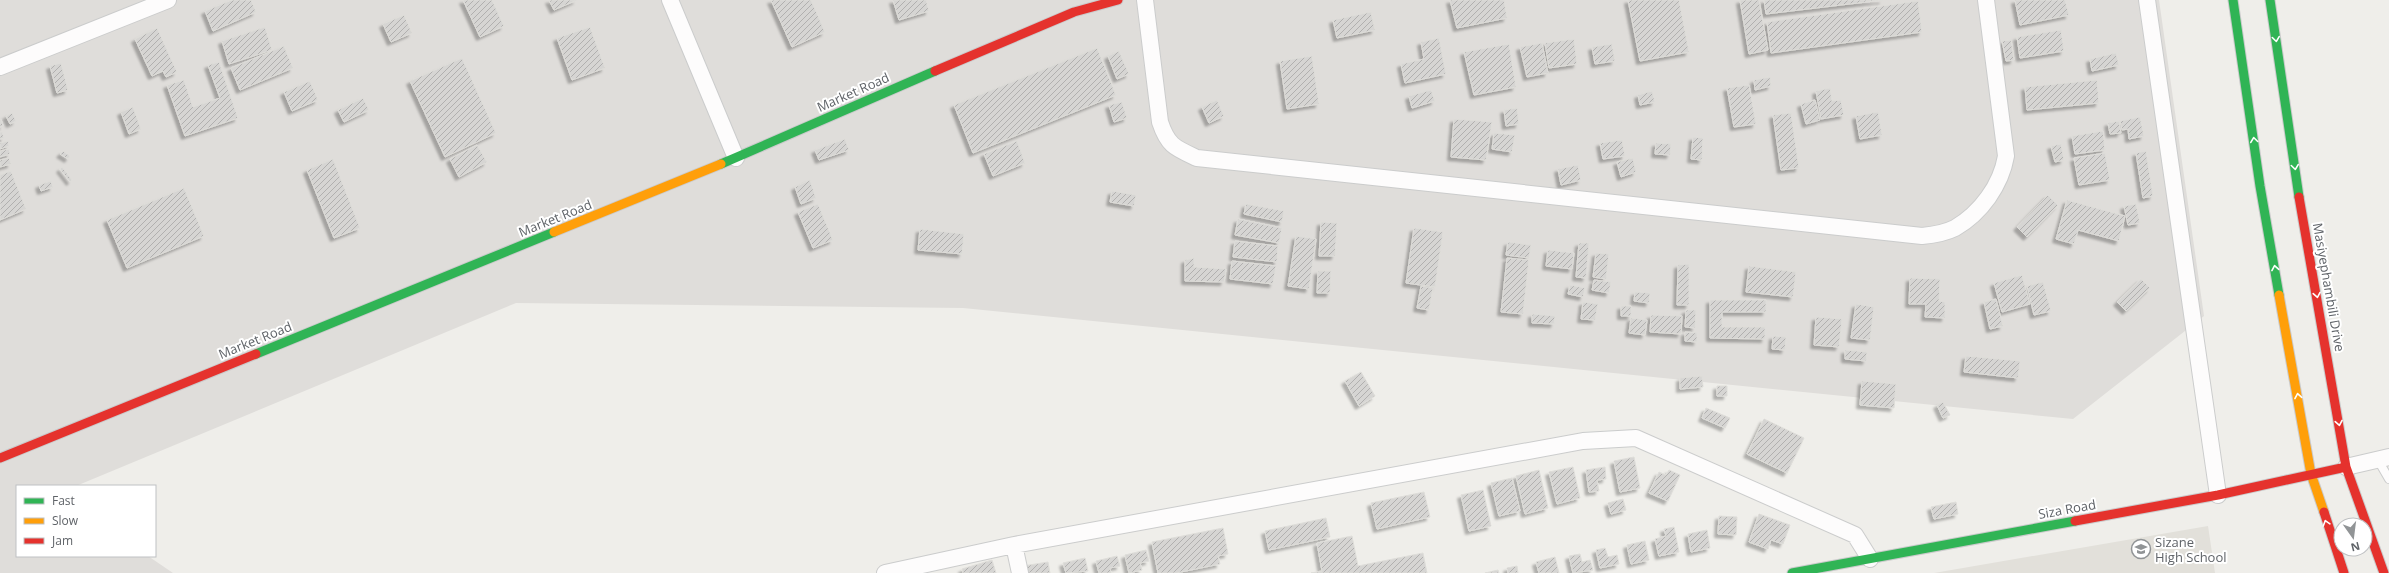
<svg xmlns="http://www.w3.org/2000/svg" width="2389" height="573" font-family="'Open Sans',sans-serif">
  <style>
    .industrial { fill: #dfddda }
    .education { fill: #e2e0da }
    .building { fill: url(#building-hatch); stroke: #deddd9; filter: url(#shadow) }
    .lines { fill: none; stroke-linecap: round; stroke-linejoin: round }
    .lane-casing { stroke: #cbcccc; stroke-width: 10 }
    .street-casing { stroke: #cbcccc; stroke-width: 18 }
    .fast-casing { stroke: #cacacb; stroke-width: 11 }
    .slow-casing { stroke: #cacacb; stroke-width: 11 }
    .jam-casing { stroke: #cacacb; stroke-width: 11 }
    .lane { stroke: #fdfcfc; stroke-width: 8 }
    .street { stroke: #fdfcfc; stroke-width: 16 }
    .fast { stroke: #30b455; stroke-width: 9 }
    .slow { stroke: #ff9f0a; stroke-width: 9 }
    .jam { stroke: #e5322d; stroke-width: 9 }
    .oneway { stroke: #fff }
    .labels { text-anchor: middle; stroke-width: 4; stroke-linejoin: round; paint-order: stroke }
    .street-label { font-size: 13px; fill: #5f6368; stroke: #fff }
    .poi-label { font-size: 13px; fill: #5f6368; stroke: #fff; text-anchor: start }
  </style>
  <defs>
    <pattern id="building-hatch" width="6" height="6" patternUnits="userSpaceOnUse"><rect width="6" height="6" fill="#d6d5d3"/><path d="M-1 1l2-2M0 6l6-6M5 7l2-2" fill="none" stroke="#b1b0af"/></pattern>
    <filter id="shadow"><feDropShadow dx="-3.5" dy="3.5" stdDeviation="1" flood-color="#0004"/></filter>
  </defs>
  <rect width="100%" height="100%" fill="#efeeea"/>
  <!-- industrial -->
  <path class="industrial" d="M0,0H2159L2204,316L2073,419L963,308L516,303L76,486H17V556H148L173,573H0Z"/>
  <!-- education -->
  <path class="education" d="M2208,526L2215,573H1934Z"/>
  <!-- building -->
  <path class="building" d="M232,0H251L256,12L213,31L205,11Z
    M463,0H492L504,26L480,37Z
    M549,0H577L554,10Z
    M771,0H811L825,32L792,47Z
    M893,0H926L929,11L899,20Z
    M1450,0H1504L1507,18L1457,28Z
    M1628,0H1679L1689,52L1640,61Z
    M1740,0H1759L1768,50L1749,54Z
    M1764,0H1883L1766,14Z
    M2015,0H2065L2069,15L2020,25Z
    M1918,1L1922,32L1771,53L1767,22Z
    M1371,12L1375,30L1337,38L1333,20Z
    M404,15L412,33L391,42L383,24Z
    M265,27L272,50L229,64L222,41Z
    M590,27L605,68L572,80L557,38Z
    M157,28L177,72L166,77L163,71L152,76L135,39Z
    M2061,30L2064,51L2020,58L2017,37Z
    M1439,38L1446,74L1405,83L1401,64L1424,59L1421,42Z
    M1574,39L1577,64L1549,68L1545,43Z
    M2011,40L2014,60L2006,61L2002,41Z
    M1542,43L1548,73L1527,77L1520,47Z
    M1509,44L1516,87L1474,95L1464,52Z
    M1612,44L1615,61L1595,64L1592,47Z
    M284,46L293,68L240,90L231,68Z
    M1097,48L1116,95L973,153L954,105Z
    M1119,51L1129,74L1117,79L1108,56Z
    M2116,53L2119,65L2092,71L2090,59Z
    M1312,56L1319,104L1287,109L1280,61Z
    M462,58L496,133L445,157L410,81Z
    M219,62L238,118L185,136L167,85L184,80L193,107L220,98L208,65Z
    M61,63L68,90L57,93L50,66Z
    M1770,77L1771,86L1755,90L1754,80Z
    M2097,80L2099,103L2027,110L2025,87Z
    M310,81L318,100L292,111L284,92Z
    M1749,85L1756,124L1734,127L1727,88Z
    M1830,88L1832,101L1841,100L1844,115L1821,119L1816,91Z
    M1431,90L1435,101L1412,108L1409,96Z
    M1652,91L1655,102L1640,105L1638,95Z
    M363,98L369,110L344,122L338,110Z
    M1217,100L1224,116L1209,123L1202,107Z
    M1815,100L1820,120L1806,124L1801,104Z
    M1122,102L1127,118L1114,122L1109,105Z
    M133,107L141,129L129,134L121,112Z
    M1517,108L1519,124L1506,126L1504,110Z
    M1878,112L1882,135L1860,139L1856,116Z
    M12,113L16,121L10,124L6,116Z
    M1791,113L1799,168L1781,170L1773,115Z
    M2140,117L2144,136L2129,139L2128,129L2122,130L2120,121Z
    M1,119L3,126L0,127V120Z
    M1454,119L1492,122L1486,160L1451,157Z
    M2119,121L2121,133L2110,134L2108,123Z
    M2103,131L2105,150L2075,154L2072,136Z
    M0,132H2L4,138L0,139Z
    M1494,133L1515,135L1512,152L1492,149Z
    M1693,137L1703,138L1702,160L1691,159Z
    M845,139L849,150L819,160L815,150Z
    M1622,140L1625,156L1603,159L1600,143Z
    M8,141L9,146L0,149V143Z
    M1017,141L1025,163L993,176L984,154Z
    M1656,143L1671,144L1670,155L1655,154Z
    M2061,144L2064,160L2055,162L2051,146Z
    M477,145L487,162L459,177L450,159Z
    M9,149L10,154L0,157V151Z
    M63,151L70,156L68,159L60,154Z
    M2146,151L2153,196L2143,198L2136,153Z
    M2105,153L2110,180L2079,185L2074,158Z
    M9,158L11,164L0,167V160Z
    M1633,158L1636,172L1621,177L1617,162Z
    M333,159L360,228L334,238L307,170Z
    M1578,165L1581,180L1561,185L1558,169Z
    M62,167L72,180L70,182L60,169Z
    M11,171L26,209L0,220V175Z
    M810,180L816,198L801,204L795,187Z
    M51,181L53,187L41,191L39,185Z
    M184,188L204,236L127,268L107,220Z
    M1112,191L1136,195L1134,206L1110,202Z
    M2048,195L2058,205L2027,237L2017,227Z
    M2067,200L2125,216L2119,241L2078,230L2074,244L2056,239Z
    M818,204L833,240L813,248L798,212Z
    M1246,204L1284,211L1282,222L1244,214Z
    M2136,204L2140,223L2128,225L2124,206Z
    M1238,219L1282,228L1279,243L1235,235Z
    M1321,222L1337,223L1335,256H1319Z
    M1414,228L1443,232L1435,287L1406,283Z
    M920,229L964,234L962,254L918,250Z
    M1296,236L1316,239L1309,289L1288,286Z
    M1235,241L1278,246L1277,262L1233,257Z
    M1508,242L1531,245L1529,258L1506,255Z
    M1579,243H1589L1586,278L1576,277Z
    M1548,250L1574,253L1572,269L1546,266Z
    M1596,253L1609,254L1606,279L1593,277Z
    M1194,258V267L1226,269L1224,282L1185,281V260Z
    M1507,258L1529,260L1523,314L1501,312Z
    M1232,261L1276,266L1273,284L1230,279Z
    M1689,264V305H1677L1678,265Z
    M1749,266L1796,272L1793,297L1746,292Z
    M1318,271H1331L1330,293H1317Z
    M2022,275L2030,304L2002,312L1994,283Z
    M1910,278L1940,279L1939,301L1945,302V318L1925,317L1926,304H1909Z
    M2141,279L2150,288L2126,311L2117,302Z
    M1594,280L1611,282L1609,293L1592,290Z
    M2043,282L2051,311L2034,315L2027,286Z
    M1570,285L1585,288L1583,297L1568,294Z
    M1421,286L1433,288L1429,310L1417,308Z
    M1635,292L1650,293L1649,303L1634,301Z
    M1996,299L2003,326L1990,329L1984,302Z
    M1710,300H1766V312H1722V327H1765V339L1710,338Z
    M1583,302L1598,304L1595,320L1581,319Z
    M1856,304L1874,307L1870,340L1851,338Z
    M1621,306H1631V316H1621Z
    M1686,310H1696L1695,328L1685,327Z
    M1532,314L1555,316L1554,324L1532,323Z
    M1651,315L1682,316L1681,334L1650,332Z
    M1816,317L1842,319L1839,347L1814,345Z
    M1631,318L1647,320L1645,335L1629,333Z
    M1685,332L1697,333V342L1685,341Z
    M1773,336L1786,337L1785,350L1772,349Z
    M1845,350L1867,352L1866,361L1845,359Z
    M1966,356L2020,361L2018,378L1964,372Z
    M1361,372L1375,396L1359,406L1345,381Z
    M1702,376L1703,387L1680,389V378Z
    M1862,381L1896,384L1894,408L1860,405Z
    M1717,386H1727V396H1717Z
    M1943,402L1950,415L1943,418L1937,405Z
    M1706,408L1730,418L1725,428L1702,418Z
    M1764,419L1804,438L1787,473L1747,454Z
    M1634,457L1640,488L1620,492L1614,461Z
    M1573,467L1580,498L1557,504L1549,472Z
    M1605,467L1606,479L1597,480L1599,491L1589,492L1586,470Z
    M1539,470L1548,508L1525,514L1516,476Z
    M1669,470L1680,475L1668,501L1649,493L1659,472L1666,475Z
    M1512,478L1520,511L1499,516L1491,483Z
    M1483,490L1491,526L1469,531L1461,495Z
    M1424,492L1430,517L1377,529L1371,503Z
    M1623,499L1626,510L1611,514L1608,503Z
    M1956,502L1958,514L1934,519L1931,507Z
    M1759,514L1790,525L1783,544L1771,540L1768,549L1749,542Z
    M1719,516L1737,517L1736,535L1718,534Z
    M1326,518L1330,537L1269,550L1265,531Z
    M1674,527L1679,552L1659,556L1655,539L1666,536L1664,529Z
    M1223,528L1228,554L1218,556L1220,564L1176,573H1158L1152,542Z
    M1707,530L1710,548L1691,552L1688,534Z
    M1352,536L1358,566L1423,553L1427,573H1311L1322,571L1317,543Z
    M1645,541L1649,560L1631,564L1627,545Z
    M1605,548L1608,557L1617,555L1619,564L1600,568L1596,550Z
    M1146,550L1149,561L1140,563L1142,570L1129,573L1125,555Z
    M1580,554L1582,562L1590,560L1593,570L1573,573L1569,556Z
    M1117,556L1120,566L1110,568L1111,573H1099L1096,561Z
    M1555,557L1559,573H1539L1536,562Z
    M1085,558L1088,571L1066,573L1063,563Z
    M992,560L996,573H963L962,569Z
    M1048,562L1050,573H1024L1023,566Z
    M1517,566L1518,573H1508L1507,568Z
    M1498,570L1499,573H1485Z"/>
  <g class="lines">
    <defs>
      <path id="lane" d="M2378,460L2389,479"/>
      <path id="street" d="M670,0L736,158
        M1145,0L1160,122C1168,146 1175,148 1197,158L1922,236C1933,235 1945,233 1955,228C1981,213 2001,185 2006,156L1986,0
        M2147,0L2218,495
        M0,67L168,0
        M2346,467L2389,457
        M1014,545L1020,573
        M885,573L1014,545L1583,441L1636,438L1855,535L1870,559"/>
      <path id="fast" d="M2233,0L2260,186L2279,295
        M2270,0L2299,197
        M721,164L935,71
        M256,354L554,232
        M1792,573L2075,521"/>
      <path id="slow" d="M554,232L721,164
        M2279,295L2311,474L2324,512"/>
      <path id="jam" d="M935,71L1074,12L1118,0
        M2299,197L2346,467L2384,573
        M0,458L256,354
        M2324,512L2344,573
        M2075,521L2218,495L2346,467"/>
    </defs>
    <!-- lane casing -->
    <use href="#lane" class="lane-casing"/>
    <!-- street casing -->
    <use href="#street" class="street-casing"/>
    <!-- fast casing -->
    <use href="#fast" class="fast-casing"/>
    <!-- slow casing -->
    <use href="#slow" class="slow-casing"/>
    <!-- jam casing -->
    <use href="#jam" class="jam-casing"/>
    <!-- lane -->
    <use href="#lane" class="lane"/>
    <!-- street -->
    <use href="#street" class="street"/>
    <!-- fast -->
    <use href="#fast" class="fast"/>
    <!-- slow -->
    <use href="#slow" class="slow"/>
    <!-- jam -->
    <use href="#jam" class="jam"/>
  </g>
  <!-- one-way arrows -->
  <defs><path id="oneway-chevron" d="M-2-3.5L2.5 0L-2 3.5" fill="none" stroke-width="1.6" stroke-linecap="round" stroke-linejoin="round"/></defs>
  <g class="oneway">
    <use href="#oneway-chevron" transform="translate(2276 39) rotate(82)"/>
    <use href="#oneway-chevron" transform="translate(2254 140) rotate(-98)"/>
    <use href="#oneway-chevron" transform="translate(2295 167) rotate(82)"/>
    <use href="#oneway-chevron" transform="translate(2275 268) rotate(-100)"/>
    <use href="#oneway-chevron" transform="translate(2317 295) rotate(80)"/>
    <use href="#oneway-chevron" transform="translate(2298 396) rotate(-100)"/>
    <use href="#oneway-chevron" transform="translate(2339 423) rotate(80)"/>
    <use href="#oneway-chevron" transform="translate(2326 523) rotate(-107)"/>
  </g>
  <!-- icons -->
  <defs>
    <symbol id="school-ring" viewBox="-11 -11 22 22"><circle r="9.5" fill="#fff" stroke="#919496" stroke-width="1.5"/><path d="M0-5L7-2L0 1L-7-2ZM-4 1L0 2.5L4 1V4Q0 6-4 4Z" fill="#919496"/></symbol>
  </defs>
  <g fill-rule="evenodd">
    <use href="#school-ring" x="2130" y="538" width="22" height="22"/>
  </g>
  <g class="labels">
    <!-- street labels -->
    <g class="street-label">
      <text transform="translate(853 92) rotate(-24)" y="5">Market Road</text>
      <text transform="translate(555 218) rotate(-22)" y="5">Market Road</text>
      <text transform="translate(2329 287) rotate(80)" y="5">Masiyephambili Drive</text>
      <text transform="translate(255 340) rotate(-22)" y="5">Market Road</text>
      <text transform="translate(2067 509) rotate(-10)" y="5">Siza Road</text>
    </g>
    <!-- poi labels -->
    <g class="poi-label">
      <text x="2155" y="547">Sizane<tspan x="2155" dy="15">High School</tspan></text>
    </g>
  </g>
  <!-- legend -->
  <rect x="16" y="485" width="140" height="72" fill="#ffffff" stroke="#bfc1c3"/>
  <rect x="24" y="498" width="20" height="6" fill="#30b455" stroke="#bfc1c3"/>
  <text x="52" y="505" font-size="12" fill="#5f6368">Fast</text>
  <rect x="24" y="518" width="20" height="6" fill="#ff9f0a" stroke="#bfc1c3"/>
  <text x="52" y="525" font-size="12" fill="#5f6368">Slow</text>
  <rect x="24" y="538" width="20" height="6" fill="#e5322d" stroke="#bfc1c3"/>
  <text x="52" y="545" font-size="12" fill="#5f6368">Jam</text>
  <!-- north arrow -->
  <g transform="translate(2353 537) rotate(166)"><circle r="19" fill="#ffffff" stroke="#bfc1c3"/>
  <path d="M0-3L7 15L0 10L-7 15Z" fill="#919496"/>
  <text y="-6" font-size="11" font-weight="bold" text-anchor="middle" fill="#5f6368">N</text>
  </g>
</svg>
